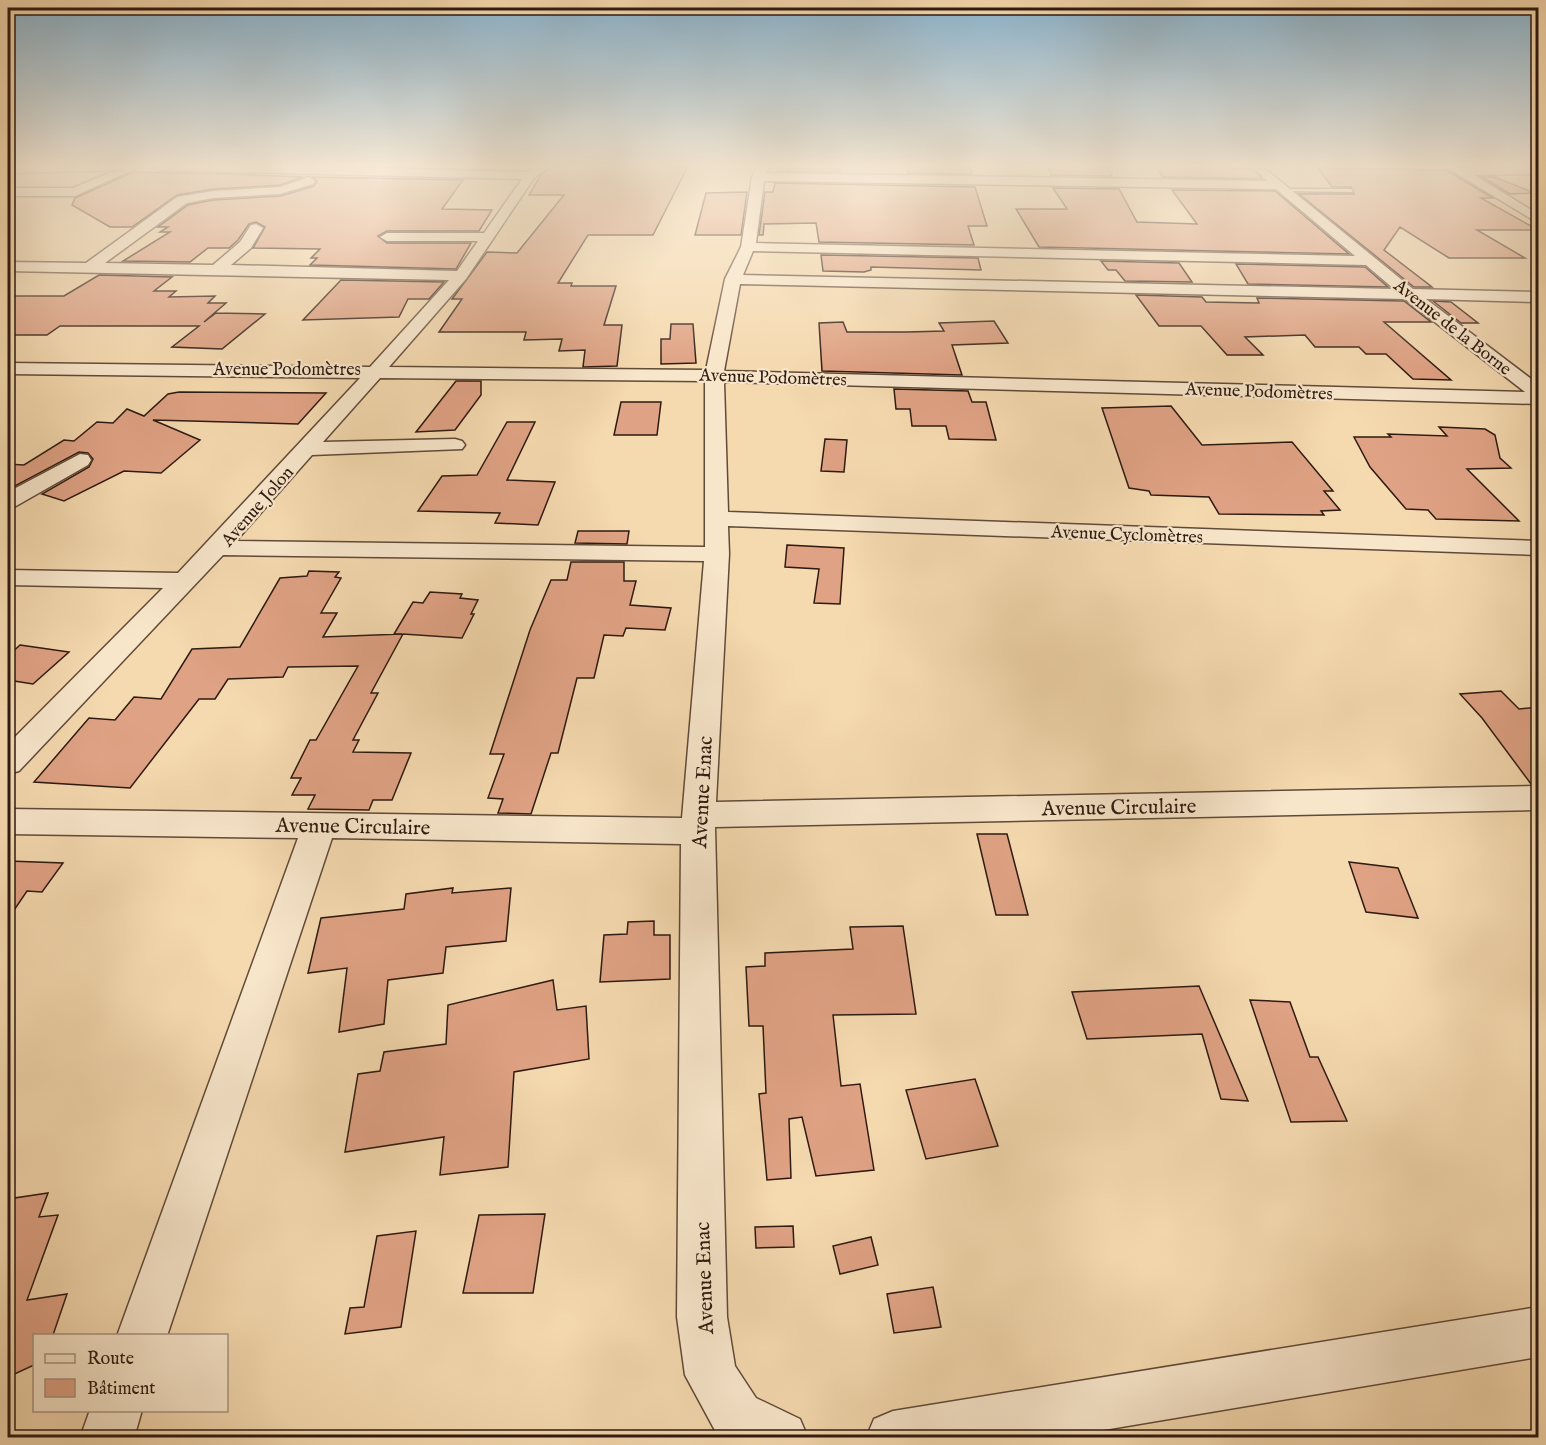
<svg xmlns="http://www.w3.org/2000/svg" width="1546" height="1445" font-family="'IM FELL English',serif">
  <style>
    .building { fill: #dfa284; stroke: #2e1a11; stroke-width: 1.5 }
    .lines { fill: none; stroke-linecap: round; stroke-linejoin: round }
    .lane-casing { stroke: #604a38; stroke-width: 3 }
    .street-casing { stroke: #604a38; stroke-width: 3 }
    .lane { fill: #f8e6cb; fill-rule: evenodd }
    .street { fill: #f8e6cb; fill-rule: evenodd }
    .labels { text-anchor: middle; stroke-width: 4.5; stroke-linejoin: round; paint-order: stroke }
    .far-street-label { font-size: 18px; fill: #2e1a11; stroke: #f8e6cb }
    .street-label { font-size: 21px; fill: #2e1a11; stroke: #f8e6cb }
  </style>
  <rect width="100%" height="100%" fill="#f5d9af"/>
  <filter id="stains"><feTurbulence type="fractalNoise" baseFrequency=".00333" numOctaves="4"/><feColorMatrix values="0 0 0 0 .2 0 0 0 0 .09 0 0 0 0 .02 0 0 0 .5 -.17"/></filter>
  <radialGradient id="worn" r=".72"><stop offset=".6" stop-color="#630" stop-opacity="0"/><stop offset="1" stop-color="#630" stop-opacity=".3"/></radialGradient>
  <!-- building -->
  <path class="building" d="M551,166H688L653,235H588L558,283H572L571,286H616L604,325H622L617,366L583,367L585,350L559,351L562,339L524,340L526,332H439L462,299H452L487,252L517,253L564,195H529L541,175Z
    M908,166H956L970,168L972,174L908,173Z
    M1048,166H1107L1112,176L1051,175Z
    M1155,166H1233L1235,169H1254L1262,179L1163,177Z
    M778,168L821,169H840V172L777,171Z
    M1318,168L1446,170L1493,198H1481L1538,230H1477L1525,258H1449L1400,227L1384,250L1432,287H1414L1299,194H1354L1351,187H1332Z
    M133,172L230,174L303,177L280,185L213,189L177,195L132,227H110L72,205L75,198Z
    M313,177L463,180L442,209L492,210L479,231H387L378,236L387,243H471L456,269L310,265L317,258H311L320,249L253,248L265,227L256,222L249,224L238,240L229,248H208L190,262L123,261L170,232H160L168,227H158L188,205L213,200L281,196L314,186L317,181Z
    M1482,177H1494L1535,193L1510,194Z
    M775,183L975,187L987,226H968L974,245L819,242L816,223L764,224L763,235H759L765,192H773Z
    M1053,188L1119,189L1137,222L1197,224L1172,190L1275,191L1349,254L1039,247L1016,209H1067Z
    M747,192L741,235H695L706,193Z
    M821,255L978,258L981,270L871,267V270L864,272L823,271Z
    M1101,261L1179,263L1192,282L1125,281L1116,270H1108Z
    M1236,264L1365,267L1388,287L1248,284Z
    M99,275L172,277L154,291H176L169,297L215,296L208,303H226L204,322L216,313L265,314L222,349L172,347L199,326H60L47,335H8V296H64Z
    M341,280L444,282L429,299H408L399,317L303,320Z
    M1136,295L1202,297L1206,302L1259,303L1257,298L1404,301L1431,322H1384L1451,380L1413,379L1386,354H1366L1359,347H1315L1305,335L1245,337L1263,355H1227L1201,326H1159Z
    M1433,301L1451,302L1478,323H1461Z
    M994,321L1008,343L952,345L962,375L822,371L819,323L843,322L847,332H907L944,331L939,323Z
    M671,324H693L696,363L661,364V339H670Z
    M456,381H481V395L455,430L416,432Z
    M894,389L968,391L972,402H986L996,440L949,439L946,426H912L910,409H896Z
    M179,392L326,393L298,424L153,420L200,440L161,473L124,471L64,501L42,494L89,467L93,459L88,453L79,452L15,486L8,483V464L24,465L64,440L74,441L97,422L113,423L127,409L144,416L168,394Z
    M621,402H661L657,435H614Z
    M1171,406L1202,445L1292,442L1333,491H1324L1340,510L1321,511L1324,515L1219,514L1209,497L1151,495L1149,491L1129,488L1102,408Z
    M507,422H535L507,480L555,482L538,525L495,523L500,513L418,511L442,476L477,475Z
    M1439,427L1485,429L1495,435L1500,458L1511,468L1467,469L1519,521L1436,519L1428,510L1406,509L1370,467L1354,437H1391L1388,434L1447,436Z
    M825,439L847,440L844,472L821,471Z
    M578,531H629L627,544L575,543Z
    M787,545L844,548L840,604L814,603L819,569L785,567Z
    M571,562H624V581H636L630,605L671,608L665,630L626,628L623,636L604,635L594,678H577L558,753H551L531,814L498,813L503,799L488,798L504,754H490L530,630L551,580H567Z
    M309,571L339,572L335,577L341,578L321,613H337L323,637L402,634H394L413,602L423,603L430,592L462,594L460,598L478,600L471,614H474L462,638L403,634L371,693H378L353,740H359L353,752L411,753L392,800H373L369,810L308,809L315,795H292L301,778H291L310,740H316L358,666L288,667L283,677L228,679L215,699H199L130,788L34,782L89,718L115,720L134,697L161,699L192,649L240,647L280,578L307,576Z
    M20,645L69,652L33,684L8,680V656Z
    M1501,691L1519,709L1539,707V784H1531L1482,718L1460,694Z
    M977,834H1007L1028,915H996Z
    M8,861L63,863L42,892L27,891L8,919Z
    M1349,862L1398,868L1418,918L1366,912Z
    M453,888L452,893L511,888L506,941L446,947L443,973L388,980L384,1024L339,1032L347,968L308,973L321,918L404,909L406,894Z
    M654,921V935H670V979L600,982L604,935L627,934L628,922Z
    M903,926L916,1014L833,1015L841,1086L860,1084L874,1170L816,1176L802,1117L789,1119L791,1178L767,1180L759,1094L766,1093L763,1026H749L746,967L765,966V953L853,949L850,927Z
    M553,980L557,1010L586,1006L589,1059L514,1072L508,1167L440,1175L444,1137L345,1152L358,1074L380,1071L384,1052L446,1044L448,1005Z
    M1199,986L1248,1101L1221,1099L1202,1034L1087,1039L1072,992Z
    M1250,1000L1290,1002L1310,1057H1318L1347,1121L1291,1122Z
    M975,1079L998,1146L926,1159L906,1090Z
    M48,1193L39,1217L58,1215L27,1300L67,1294L53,1335H34V1365L8,1377V1199Z
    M545,1214L533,1293H463L479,1215Z
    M793,1226L794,1247L756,1248L755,1227Z
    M416,1231L401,1327L345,1334L350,1308L364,1307L377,1236Z
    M871,1237L878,1265L840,1274L833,1246Z
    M933,1287L941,1327L894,1333L887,1294Z"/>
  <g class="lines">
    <defs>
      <path id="lane" d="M1351,189L1353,192L1280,191L1283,189Z"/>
      <path id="street" d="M8,166H141L75,196H8V188H73L117,170L9,173Z
        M153,166H297L527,172L535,166H549L534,178L466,279L389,367L706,370L725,279L741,247L752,177L757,166H769L766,173L1268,181L1257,171L1263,167L1413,289L1538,292V302L1426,299L1538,384V404L724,382L728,512L1538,541V555L728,526L729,554L716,802L1538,786V810L715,827L727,1317L735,1366L756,1398L800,1419L808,1438L718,1436L685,1375L677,1317L681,844L332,838L167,1336H117L298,838L8,834V809L682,818L704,561L223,555L19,771L8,774V744L163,588L8,585V570L178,573L360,378L8,374V363L370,367L449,280L8,271V262L86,263L177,197L213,191L280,187L309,177L315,181L313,184L280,194L213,198L187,203L105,263L213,265L240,242L251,225L256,224L263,228L251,248L231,265L457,271L478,241H387L380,237L387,233H484L522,179L159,170ZM764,181L1276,189L1355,256L756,243ZM753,251L1366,265L1394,289L743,275ZM740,284L1405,299L1525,392L724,371ZM380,378L705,381V547L236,541L312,455L462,449L465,445L462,441L455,439L323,442Z
        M1444,166L1462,168L1538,167V174L1474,175L1538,214V223Z
        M80,454L88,455L91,460L88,465L16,506L8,508V492Z
        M1538,1307V1357L1056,1438H866L874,1419L893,1411Z
        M90,1410H142L134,1438H80Z"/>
    </defs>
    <!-- lane casing -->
    <use href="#lane" class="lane-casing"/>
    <!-- street casing -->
    <use href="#street" class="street-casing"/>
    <!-- lane -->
    <use href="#lane" class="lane"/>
    <!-- street -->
    <use href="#street" class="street"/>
  </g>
  <!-- sky -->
  <linearGradient id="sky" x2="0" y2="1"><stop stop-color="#8ab6d2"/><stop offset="0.45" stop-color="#faeedb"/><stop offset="1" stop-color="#faeedb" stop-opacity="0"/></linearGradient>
  <rect width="1546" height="368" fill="url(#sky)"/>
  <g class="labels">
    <!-- far-street labels -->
    <g class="far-street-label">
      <text transform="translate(1453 327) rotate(38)" y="6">Avenue de la Borne</text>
      <text x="287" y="375">Avenue Podomètres</text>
      <text transform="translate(773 377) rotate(2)" y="6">Avenue Podomètres</text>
      <text transform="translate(1259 391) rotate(2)" y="6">Avenue Podomètres</text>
      <text transform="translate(257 506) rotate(-49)" y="6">Avenue Jolon</text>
      <text transform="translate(1127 534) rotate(2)" y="6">Avenue Cyclomètres</text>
    </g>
    <!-- street labels -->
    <g class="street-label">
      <text transform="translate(702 792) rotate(-87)" y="7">Avenue Enac</text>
      <text transform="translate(1119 807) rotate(-1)" y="7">Avenue Circulaire</text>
      <text transform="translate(353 826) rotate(1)" y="7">Avenue Circulaire</text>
      <text transform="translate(704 1278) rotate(-92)" y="7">Avenue Enac</text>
    </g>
  </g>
  <!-- margin -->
  <rect width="1546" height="1445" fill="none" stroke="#f5d9af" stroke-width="30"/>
  <rect x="9" y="9" width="1528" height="1427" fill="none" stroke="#2e1a11" stroke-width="3"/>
  <rect x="15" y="15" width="1516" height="1415" fill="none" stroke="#2e1a11" stroke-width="1.5"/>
  <!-- legend -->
  <rect x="33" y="1334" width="195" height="78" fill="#f8e6cb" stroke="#a79481" stroke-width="1.5"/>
  <rect x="45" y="1354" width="30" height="9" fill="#f8e6cb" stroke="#a79481" stroke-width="1.5"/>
  <text x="87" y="1364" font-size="18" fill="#2e1a11">Route</text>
  <rect x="45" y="1379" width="30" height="18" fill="#dfa284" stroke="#a79481" stroke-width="1.5"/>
  <text x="87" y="1394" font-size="18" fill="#2e1a11">Bâtiment</text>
  <rect width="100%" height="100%" filter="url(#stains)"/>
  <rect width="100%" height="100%" fill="url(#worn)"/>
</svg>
